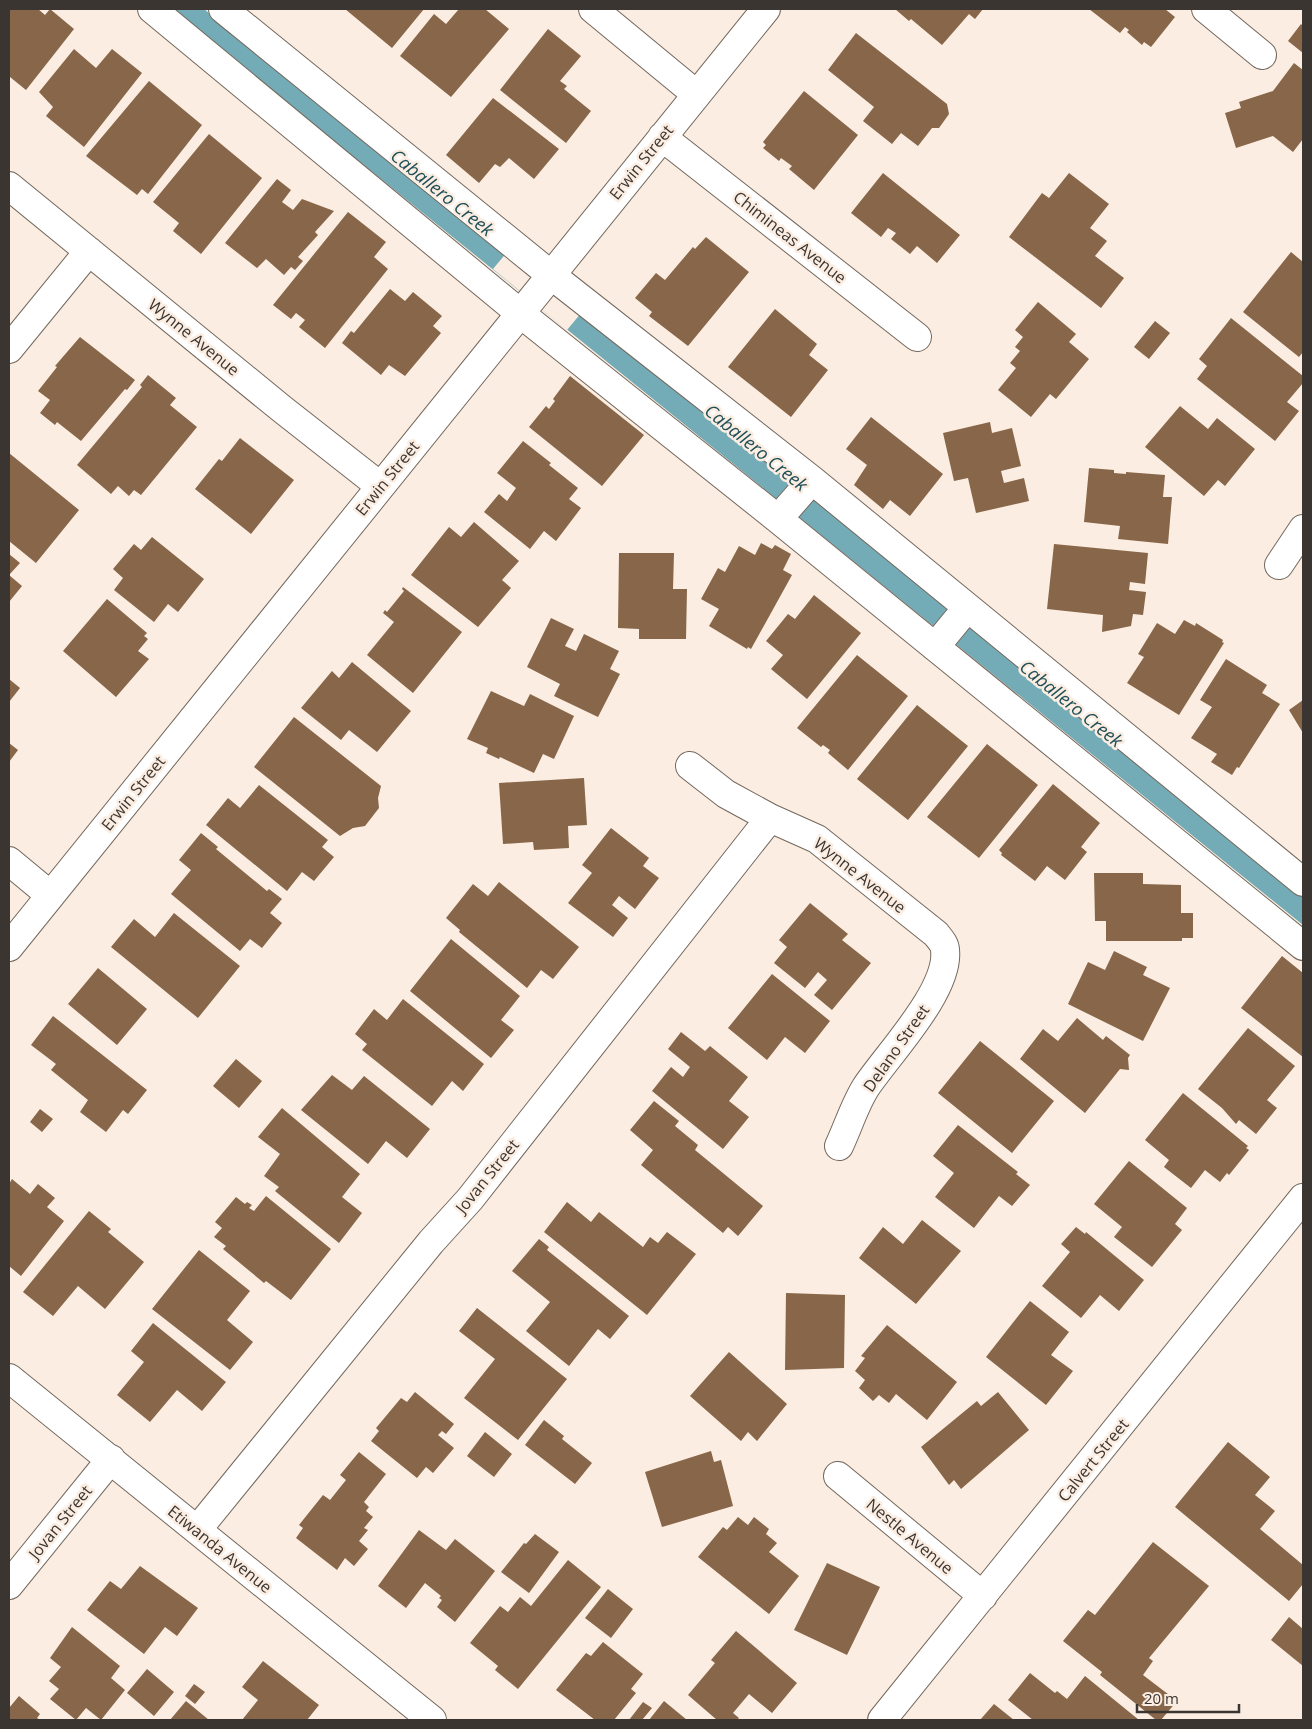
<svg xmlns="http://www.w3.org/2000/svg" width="1312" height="1729" font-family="'Open Sans',sans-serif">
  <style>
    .water { fill: #73abb6 }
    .pier { fill: #fbede1 }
    .building { fill: #876649 }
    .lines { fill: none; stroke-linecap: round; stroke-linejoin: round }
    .minor-casing { stroke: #74685d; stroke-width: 30 }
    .minor { stroke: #fff; stroke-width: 28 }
    .labels { text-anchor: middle; stroke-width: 5; stroke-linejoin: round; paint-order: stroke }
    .street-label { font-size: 16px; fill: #3b3531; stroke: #fbede1 }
    .water-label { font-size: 18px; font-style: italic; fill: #1e4f58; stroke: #fbede1 }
  </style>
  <rect width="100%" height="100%" fill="#fbede1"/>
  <!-- water -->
  <path class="water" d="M171,9H204L342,122L508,251L1303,898V925Z"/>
  <!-- pier -->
  <path class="pier" d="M508,251L582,312L567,330L493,269Z"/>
  <!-- building -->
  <path class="building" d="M9,9H38L45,15L50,9L74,29L26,90L10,77L9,78Z
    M345,9H424L392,48Z
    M459,9H485L509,29L451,97L400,56L434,14L446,24Z
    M895,9H983L975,19L969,14L942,45L911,19L909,21Z
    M1089,9H1165L1175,17L1151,47L1144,42L1142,45L1127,32L1129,30L1125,27L1120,33Z
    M1301,24L1303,26V53L1288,41Z
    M548,29L581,56L560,81L567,86L564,89L591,111L566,143L500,90Z
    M856,33L947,104L949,114L939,128H932L918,146L901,133L892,144L863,121L874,107L828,70Z
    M74,49L96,68L112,49L142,73L84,147L46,116L53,107L39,92Z
    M1294,63L1303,70V139L1293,152L1273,136L1236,148L1225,113L1241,108L1239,102L1273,91Z
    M149,81L202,125L148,194L142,189L137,195L86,156Z
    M804,91L858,135L814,190L789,169L792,166L781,158L779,161L763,148L766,145L763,142Z
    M493,98L559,149L534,179L509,158L500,167L495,164L479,183L446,155Z
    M209,134L262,178L201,254L173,231L179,223L153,202Z
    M883,173L960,235L937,263L917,246L910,254L891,239L896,233L888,228L881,237L851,213Z
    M1069,173L1109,204L1090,228L1107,241L1095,256L1124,278L1101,308L1009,237L1042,193L1049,198Z
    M277,179L291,190L282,202L293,210L302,199L334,211L315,232L318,235L298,257L303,261L295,270L291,267L284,275L266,259L257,268L225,243Z
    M348,212L386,242L374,257L388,269L325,348L299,327L305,320L296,313L291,319L273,305Z
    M706,237L749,272L688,346L649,316L652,312L635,298L656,273L665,280L693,247L695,249Z
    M1291,252L1303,262V352L1299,357L1243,312Z
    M390,289L405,301L413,292L442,316L433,326L441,333L405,376L389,365L381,375L342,343L351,331L354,333Z
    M1038,302L1076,334L1069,342L1089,359L1056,399L1050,394L1031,417L998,390L1016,368L1010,363L1020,351L1015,347L1023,337L1015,330Z
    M775,309L817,344L809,355L828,370L791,417L728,367Z
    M1231,318L1303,376V383L1287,402L1299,411L1275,441L1197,379L1207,366L1199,359Z
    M1155,321L1170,333L1149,359L1134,347Z
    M80,337L135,380L127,390L125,389L81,441L57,422L55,425L40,413L50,400L38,391L57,367L55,366Z
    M148,375L176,398L170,405L197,427L141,495L134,490L129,496L118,486L111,494L77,465L142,387L140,385Z
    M570,376L644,435L602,486L529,427L546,406L549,409L555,401L553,399Z
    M1180,406L1208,429L1217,418L1255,449L1225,486L1218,480L1204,496L1145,447Z
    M871,417L943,474L910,516L890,500L883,509L854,485L867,465L846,449Z
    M990,422L992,433L1012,428L1021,466L1001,471L1004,483L1024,478L1029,501L976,513L968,478L954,481L943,433Z
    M240,438L294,480L251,534L195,489L219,459L222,461Z
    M523,441L551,463L549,465L578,488L569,499L581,508L556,541L544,531L530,549L484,512L499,494L507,501L516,488L497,473Z
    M9,453L79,510L36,563L9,541Z
    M1089,468L1114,470V473L1126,474V472L1165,475L1163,497H1172L1168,544L1118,539L1120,526L1084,522Z
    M474,522L519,561L502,580L511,588L478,627L411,575L449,527L461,537Z
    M152,537L204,579L178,612L168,604L154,622L114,590L123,578L113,569L134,544L141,550Z
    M761,543L772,549L775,545L791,554L783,570L792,575L751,649L748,647L747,649L709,626L719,609L701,599L718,568L725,572L739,546L755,555Z
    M1054,544L1148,553L1145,584L1130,582L1129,590L1146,592L1143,615L1133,614L1131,626L1102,632L1103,615L1047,609Z
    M619,553H674L673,589H687L686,639H639V629L618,628Z
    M9,554L20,563L9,575L22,586L9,602Z
    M403,587L462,632L413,693L367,655L394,622L383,613L385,610L387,612L404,591L402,589Z
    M814,595L861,633L807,699L771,669L783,655L766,641L788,614L795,619Z
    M107,599L147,633L144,636L148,639L138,651L149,659L116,697L63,651Z
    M551,618L574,629L565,646L576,651L584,634L619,651L610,669L620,674L598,717L554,696L560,684L527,667Z
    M1184,620L1195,626L1196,623L1223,640L1222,642L1224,643L1179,715L1127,683L1144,657L1138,654L1157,623L1175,634Z
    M857,655L908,696L848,770L828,753L830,750L823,745L821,747L797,728Z
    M1226,659L1267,685L1262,693L1280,704L1239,768L1237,767L1232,775L1211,762L1217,754L1191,738L1212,707L1200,700Z
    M352,662L411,711L377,752L349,730L341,740L301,708L332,671L339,678Z
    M9,679L20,688L9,702Z
    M491,691L524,706L530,694L574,716L554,759L543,754L534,773L500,757L499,759L486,753L488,748L467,739Z
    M1303,700V733L1289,710Z
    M917,705L968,746L908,820L857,779Z
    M294,717L381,786L378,798L379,808L365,826L353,828L340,836L254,767Z
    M9,743L18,750L9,762Z
    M987,744L1038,785L979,858L927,817Z
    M584,778L587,825L568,826L569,848L534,850L533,842L503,844L499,783Z
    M1053,784L1100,823L1081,847L1087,852L1065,880L1047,866L1035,881L1001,855L1002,853L999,850Z
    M259,785L328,840L322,847L334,857L314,881L302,872L287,891L206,825L228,798L240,808Z
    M611,828L649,858L643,866L659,878L635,909L619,896L612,905L628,918L613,937L568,903L592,873L582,865Z
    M201,833L218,847L216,849L267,891L269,889L282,899L270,913L282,923L262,948L250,939L240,951L171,894L191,870L179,860Z
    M1094,873H1143V884L1181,885V913H1193V938H1182V941H1106V921H1095Z
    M499,882L579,947L553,979L541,970L527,988L459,932L460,930L446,918L473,884L488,896Z
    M810,903L848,934L842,940L871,963L832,1010L814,995L827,980L818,972L805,988L774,963L787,947L779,940Z
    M174,913L240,966L198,1018L111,947L134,919L155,937Z
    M451,939L520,996L501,1020L514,1030L491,1058L410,991Z
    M1114,951L1147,967L1143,975L1170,988L1143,1041L1068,1004L1088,962L1105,970Z
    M1282,956L1303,973V1057L1241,1008Z
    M98,968L147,1009L117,1045L68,1004Z
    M772,974L830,1021L805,1053L785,1037L767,1060L728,1028Z
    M403,999L484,1064L463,1091L452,1081L432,1106L362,1050L367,1044L355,1034L374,1009L387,1020Z
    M53,1016L147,1090L128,1114L123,1110L106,1132L80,1112L88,1100L51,1070L56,1064L31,1045Z
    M1077,1018L1103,1040L1106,1036L1130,1055L1128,1058L1129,1070L1120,1069L1085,1113L1020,1059L1043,1029L1058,1041Z
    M1248,1028L1295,1066L1267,1100L1277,1108L1256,1134L1239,1120L1236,1124L1222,1108L1198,1089Z
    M681,1032L705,1051L710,1046L748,1077L729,1101L749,1117L723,1149L652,1091L671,1067L683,1077L690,1067L668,1049Z
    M980,1041L1054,1101L1012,1153L938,1093Z
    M236,1059L262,1081L239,1108L213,1086Z
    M332,1075L352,1090L364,1076L430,1129L407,1158L386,1141L368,1164L301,1110Z
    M1183,1093L1248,1146L1246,1148L1249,1150L1229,1175L1227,1173L1220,1182L1205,1170L1191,1188L1164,1167L1169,1160L1145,1140Z
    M654,1101L679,1121L675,1126L698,1145L695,1150L763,1206L738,1236L728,1227L723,1233L641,1165L653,1150L630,1130Z
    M282,1108L360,1174L342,1197L362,1213L339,1243L275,1191L279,1187L264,1176L280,1154L258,1137Z
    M40,1109L53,1119L42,1132L30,1122Z
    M958,1125L1018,1172L1016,1174L1030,1185L1012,1206L999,1196L974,1228L935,1197L954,1173L933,1156Z
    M1129,1161L1187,1208L1175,1224L1182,1230L1152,1267L1114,1237L1122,1227L1094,1204Z
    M12,1179L30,1194L38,1184L55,1198L47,1207L64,1221L21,1276L9,1266V1184Z
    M266,1196L331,1249L291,1300L266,1281L264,1283L223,1249L226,1246L214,1237L222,1228L215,1222L236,1197L245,1204L247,1202L252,1205L249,1208L254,1211Z
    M567,1202L591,1222L599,1212L643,1247L650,1237L658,1243L667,1232L696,1254L647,1315L544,1232Z
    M89,1211L111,1229L108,1232L144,1262L105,1309L78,1286L53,1316L23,1292Z
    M922,1220L961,1251L916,1304L859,1258L883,1227L903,1244Z
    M1076,1227L1085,1234L1086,1232L1144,1280L1119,1311L1100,1295L1081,1318L1042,1286L1070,1252L1061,1244Z
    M539,1239L549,1247L547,1250L629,1316L610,1339L598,1329L569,1366L526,1331L550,1302L512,1271Z
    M199,1250L250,1291L227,1320L253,1342L230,1370L152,1309Z
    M786,1293L845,1295L844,1368L785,1370Z
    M1030,1301L1069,1332L1051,1355L1073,1371L1046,1405L986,1357Z
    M477,1308L567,1379L518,1440L464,1398L495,1359L459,1331Z
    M153,1323L226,1382L202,1411L177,1390L150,1422L117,1395L144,1362L131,1351Z
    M887,1325L957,1382L927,1420L896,1394L889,1403L879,1395L873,1401L859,1388L865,1380L855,1371L865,1358L861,1356Z
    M729,1352L787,1404L757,1441L748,1432L741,1441L690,1396Z
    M415,1392L454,1424L446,1434L442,1431L438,1435L454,1448L433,1473L426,1467L417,1478L371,1441L379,1431L376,1428L401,1398L407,1402Z
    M998,1392L1029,1430L961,1489L954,1480L949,1485L921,1447L977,1401L981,1406Z
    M544,1420L564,1436L562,1439L592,1463L575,1484L525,1445Z
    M485,1432L512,1454L494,1477L467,1456Z
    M1228,1442L1270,1477L1255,1495L1275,1511L1260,1529L1303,1565V1584L1289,1601L1175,1507Z
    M711,1451L714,1462L721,1460L733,1506L662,1527L645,1472Z
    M359,1452L386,1474L364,1502L369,1507L366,1511L373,1517L364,1528L368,1530L359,1541L368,1549L354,1566L345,1558L337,1570L296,1538L303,1528L299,1525L323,1495L330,1500L346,1480L340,1475Z
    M738,1517L748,1525L754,1517L769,1529L766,1534L777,1543L769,1552L799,1576L769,1614L698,1557L723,1527L727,1530Z
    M419,1530L446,1550L455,1539L495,1571L455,1622L437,1607L442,1600L439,1598L441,1596L425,1583L406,1608L378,1586Z
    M535,1534L559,1552L529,1593L501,1572L524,1543L526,1544Z
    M1153,1542L1209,1586L1149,1658L1153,1661L1143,1675L1177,1701L1161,1720H1156L1100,1675L1102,1672L1063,1641L1088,1610L1095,1615Z
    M568,1560L601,1587L518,1689L495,1670L498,1666L470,1643L500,1606L508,1612L520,1597L531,1606Z
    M827,1563L880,1587L847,1655L794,1630Z
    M140,1566L198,1608L177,1636L165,1627L144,1654L87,1610L110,1581L121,1589Z
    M608,1589L633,1609L611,1638L585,1618Z
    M1289,1617L1303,1629V1666L1271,1640Z
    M72,1627L120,1666L111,1678L125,1690L101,1720L86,1708L76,1720L50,1699L59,1689L49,1681L61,1667L50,1658Z
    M736,1631L797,1683L772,1713L749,1694L733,1713L739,1718L737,1720H717L688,1695L715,1663L711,1660Z
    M603,1642L643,1674L631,1689L636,1693L614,1720H595L556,1690L586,1653L591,1656Z
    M263,1661L319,1705L307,1720H242L258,1700L242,1687Z
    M147,1669L174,1692L154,1716L127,1693Z
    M1030,1673L1055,1693L1057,1691L1067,1699L1085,1676L1139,1720H1033L1008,1700Z
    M194,1684L205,1692L195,1704L185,1696Z
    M19,1696L40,1714L37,1718L40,1720H9V1708Z
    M186,1701L209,1720H170Z
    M664,1701L687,1720H649Z
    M643,1702L652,1708L642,1720H629Z
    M994,1704L1014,1720H980Z"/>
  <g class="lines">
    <defs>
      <path id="minor" d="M152,9L521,314L778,519L1303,946
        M223,9L551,275L812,480L1303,882
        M593,9L696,94
        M1206,9L1262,55
        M662,137L917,337
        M9,186L282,409L380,486
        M9,349L89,251
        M778,519L812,480
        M1279,565L1303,529
        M935,647L967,608
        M690,766L726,794L770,818L817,839L936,934C939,938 945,944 945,950C950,990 888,1054 866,1087C855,1104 848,1127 839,1146
        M9,861L50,895
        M9,947L766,9
        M9,1378L432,1720
        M838,1476L983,1596
        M197,1530L431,1242L470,1199L770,818
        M9,1585L111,1459
        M882,1720L1303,1198"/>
    </defs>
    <!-- minor casing -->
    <use href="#minor" class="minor-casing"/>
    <!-- minor -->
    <use href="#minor" class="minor"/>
  </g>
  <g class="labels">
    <!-- street labels -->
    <g class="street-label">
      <text transform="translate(641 162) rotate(-51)" y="6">Erwin Street</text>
      <text transform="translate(790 237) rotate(38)" y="6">Chimineas Avenue</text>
      <text transform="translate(194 337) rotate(39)" y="6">Wynne Avenue</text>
      <text transform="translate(387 478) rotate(-51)" y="6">Erwin Street</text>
      <text transform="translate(133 793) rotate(-51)" y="6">Erwin Street</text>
      <text transform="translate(860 875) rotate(38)" y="6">Wynne Avenue</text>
      <text transform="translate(896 1048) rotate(-55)" y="6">Delano Street</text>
      <text transform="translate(487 1176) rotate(-51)" y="6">Jovan Street</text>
      <text transform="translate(1093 1460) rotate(-51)" y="6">Calvert Street</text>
      <text transform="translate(60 1522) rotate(-51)" y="6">Jovan Street</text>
      <text transform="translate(910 1536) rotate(40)" y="6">Nestle Avenue</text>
      <text transform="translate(220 1549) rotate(39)" y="6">Etiwanda Avenue</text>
    </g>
    <!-- water labels -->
    <g class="water-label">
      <text transform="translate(442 193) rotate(39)" y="6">Caballero Creek</text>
      <text transform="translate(756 448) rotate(39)" y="6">Caballero Creek</text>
      <text transform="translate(1071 704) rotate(39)" y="6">Caballero Creek</text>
    </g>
  </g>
  <!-- border -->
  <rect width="1312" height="1729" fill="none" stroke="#3b3531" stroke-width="20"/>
  <!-- scale -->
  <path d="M1137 1704v8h102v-8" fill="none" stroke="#3b3531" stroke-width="2.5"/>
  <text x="1144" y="1704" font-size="15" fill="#3b3531" stroke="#fbede1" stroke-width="4" paint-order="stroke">20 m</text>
</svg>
